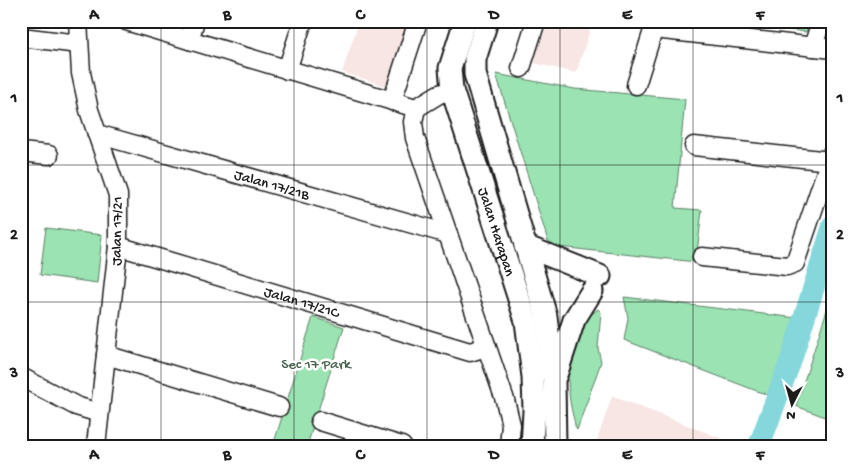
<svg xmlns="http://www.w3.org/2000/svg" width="854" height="467" font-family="'Gochi Hand',sans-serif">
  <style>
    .built { fill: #f7e6e3 }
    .green { fill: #9be3b2; stroke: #5c8067 }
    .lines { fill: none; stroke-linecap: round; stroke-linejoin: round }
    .river { stroke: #86d7dc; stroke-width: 22 }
    .minor-casing { stroke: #1c1c1c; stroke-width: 21 }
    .major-casing { stroke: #1c1c1c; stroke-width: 25 }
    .minor { stroke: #fff; stroke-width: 18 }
    .major { stroke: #fff; stroke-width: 21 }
    .grid { fill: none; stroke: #1c1c1c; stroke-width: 1; stroke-opacity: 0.55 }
    .labels { text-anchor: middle; stroke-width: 5; stroke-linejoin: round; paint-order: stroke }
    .street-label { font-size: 15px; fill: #1c1c1c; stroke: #fff }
    .park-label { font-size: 15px; fill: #486250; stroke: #fff }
    .neatline { fill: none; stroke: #1c1c1c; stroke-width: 2 }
    .grid-label { font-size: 16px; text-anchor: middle; font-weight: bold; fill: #1c1c1c }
  </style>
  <rect width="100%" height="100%" fill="#fff"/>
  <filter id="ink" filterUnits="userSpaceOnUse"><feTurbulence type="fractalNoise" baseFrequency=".02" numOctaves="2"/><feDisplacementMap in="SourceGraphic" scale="10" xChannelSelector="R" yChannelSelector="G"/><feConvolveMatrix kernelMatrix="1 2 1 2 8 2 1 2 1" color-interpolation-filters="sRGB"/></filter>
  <g filter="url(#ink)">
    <!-- built -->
    <path class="built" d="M359,21H413L392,88L342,72Z
      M543,21H593L576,73L530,62Z
      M612,396L741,446H595Z"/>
    <!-- green -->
    <path class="green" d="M719,21H809L806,32Z
      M496,74L575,89L685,99L675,208L702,210L696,262L559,247L548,241Z
      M46,228L102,235L97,283L40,275Z
      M833,291V420L796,406Z
      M624,297L797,318L770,396L624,340L628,318Z
      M598,309L601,312L598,348L601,362L577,430C574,426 575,421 573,416C564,380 565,333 598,309Z
      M313,317L344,327L307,446H273Z"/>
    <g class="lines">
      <!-- river -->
      <path class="river" d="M759,446L791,360L833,226"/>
      <defs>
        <g id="minor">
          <path d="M78,21L81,73L89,110L118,195V246L96,446"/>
          <path d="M126,21L416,108"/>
          <path d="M654,29L833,49"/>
          <path d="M21,37L79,44"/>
          <path d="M189,40L195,21"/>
          <path d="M813,47L821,21"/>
          <path d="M521,68L536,21"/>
          <path d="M287,70L303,21"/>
          <path d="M636,85L656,21"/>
          <path d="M452,90L439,94L416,108L413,122L415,138L505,400L511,425L509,446"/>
          <path d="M392,101L418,21"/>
          <path id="s1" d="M97,134L448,234"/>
          <path d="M694,146L830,161"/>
          <path d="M21,152L49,155"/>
          <path id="s2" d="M118,246L470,352L486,347"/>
          <path d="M702,257L787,266L795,263L833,151"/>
          <path d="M106,355L279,407"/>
          <path d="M21,377L76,406L99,413"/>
          <path d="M320,421L402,446"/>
        </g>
        <g id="major">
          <path id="s3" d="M465,21L450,68L452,90L526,321L533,377L534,411L532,446"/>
          <path d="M487,21L475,59V74L546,316L554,381L555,446"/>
          <path d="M525,246L600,276"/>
          <path d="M556,375L574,320L592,291"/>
        </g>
      </defs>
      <!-- minor casing -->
      <use href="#minor" class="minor-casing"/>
      <!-- major casing -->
      <use href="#major" class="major-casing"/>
      <!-- minor -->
      <use href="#minor" class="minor"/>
      <!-- major -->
      <use href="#major" class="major"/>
    </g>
  </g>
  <!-- grid -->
  <path class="grid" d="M161,21V446M294,21V446M427,21V446M560,21V446M693,21V446M21,165H833M21,302H833"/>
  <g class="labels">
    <!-- street labels -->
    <g class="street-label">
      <text dy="5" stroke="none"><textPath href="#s1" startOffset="182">Jalan 17/21B</textPath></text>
      <text transform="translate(116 231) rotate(-89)" y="5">Jalan 17/21</text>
      <text dy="5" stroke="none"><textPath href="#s3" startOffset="220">Jalan Harapan</textPath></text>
      <text dy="5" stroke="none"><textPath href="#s2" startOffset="192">Jalan 17/21C</textPath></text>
    </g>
    <!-- park labels -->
    <g class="park-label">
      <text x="316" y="368">Sec 17 Park</text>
    </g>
  </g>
  <!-- margin -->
  <rect width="854" height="467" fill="none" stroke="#fff" stroke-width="55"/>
  <!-- north arrow -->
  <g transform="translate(792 404) rotate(186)" stroke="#ffffff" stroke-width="4" paint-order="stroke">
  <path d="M0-4L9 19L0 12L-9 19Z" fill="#1c1c1c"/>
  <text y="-8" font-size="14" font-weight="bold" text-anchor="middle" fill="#1c1c1c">N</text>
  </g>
  <rect x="28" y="28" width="798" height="412" class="neatline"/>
  <g class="grid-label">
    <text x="94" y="19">A</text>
    <text x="227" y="19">B</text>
    <text x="360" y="19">C</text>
    <text x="494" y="19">D</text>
    <text x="627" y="19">E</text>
    <text x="760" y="19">F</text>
    <text x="14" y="102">1</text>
    <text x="840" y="102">1</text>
    <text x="14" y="239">2</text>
    <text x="840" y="239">2</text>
    <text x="14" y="377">3</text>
    <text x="840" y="377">3</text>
    <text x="94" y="459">A</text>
    <text x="227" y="459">B</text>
    <text x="360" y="459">C</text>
    <text x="494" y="459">D</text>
    <text x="627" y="459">E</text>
    <text x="760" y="459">F</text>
  </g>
</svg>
